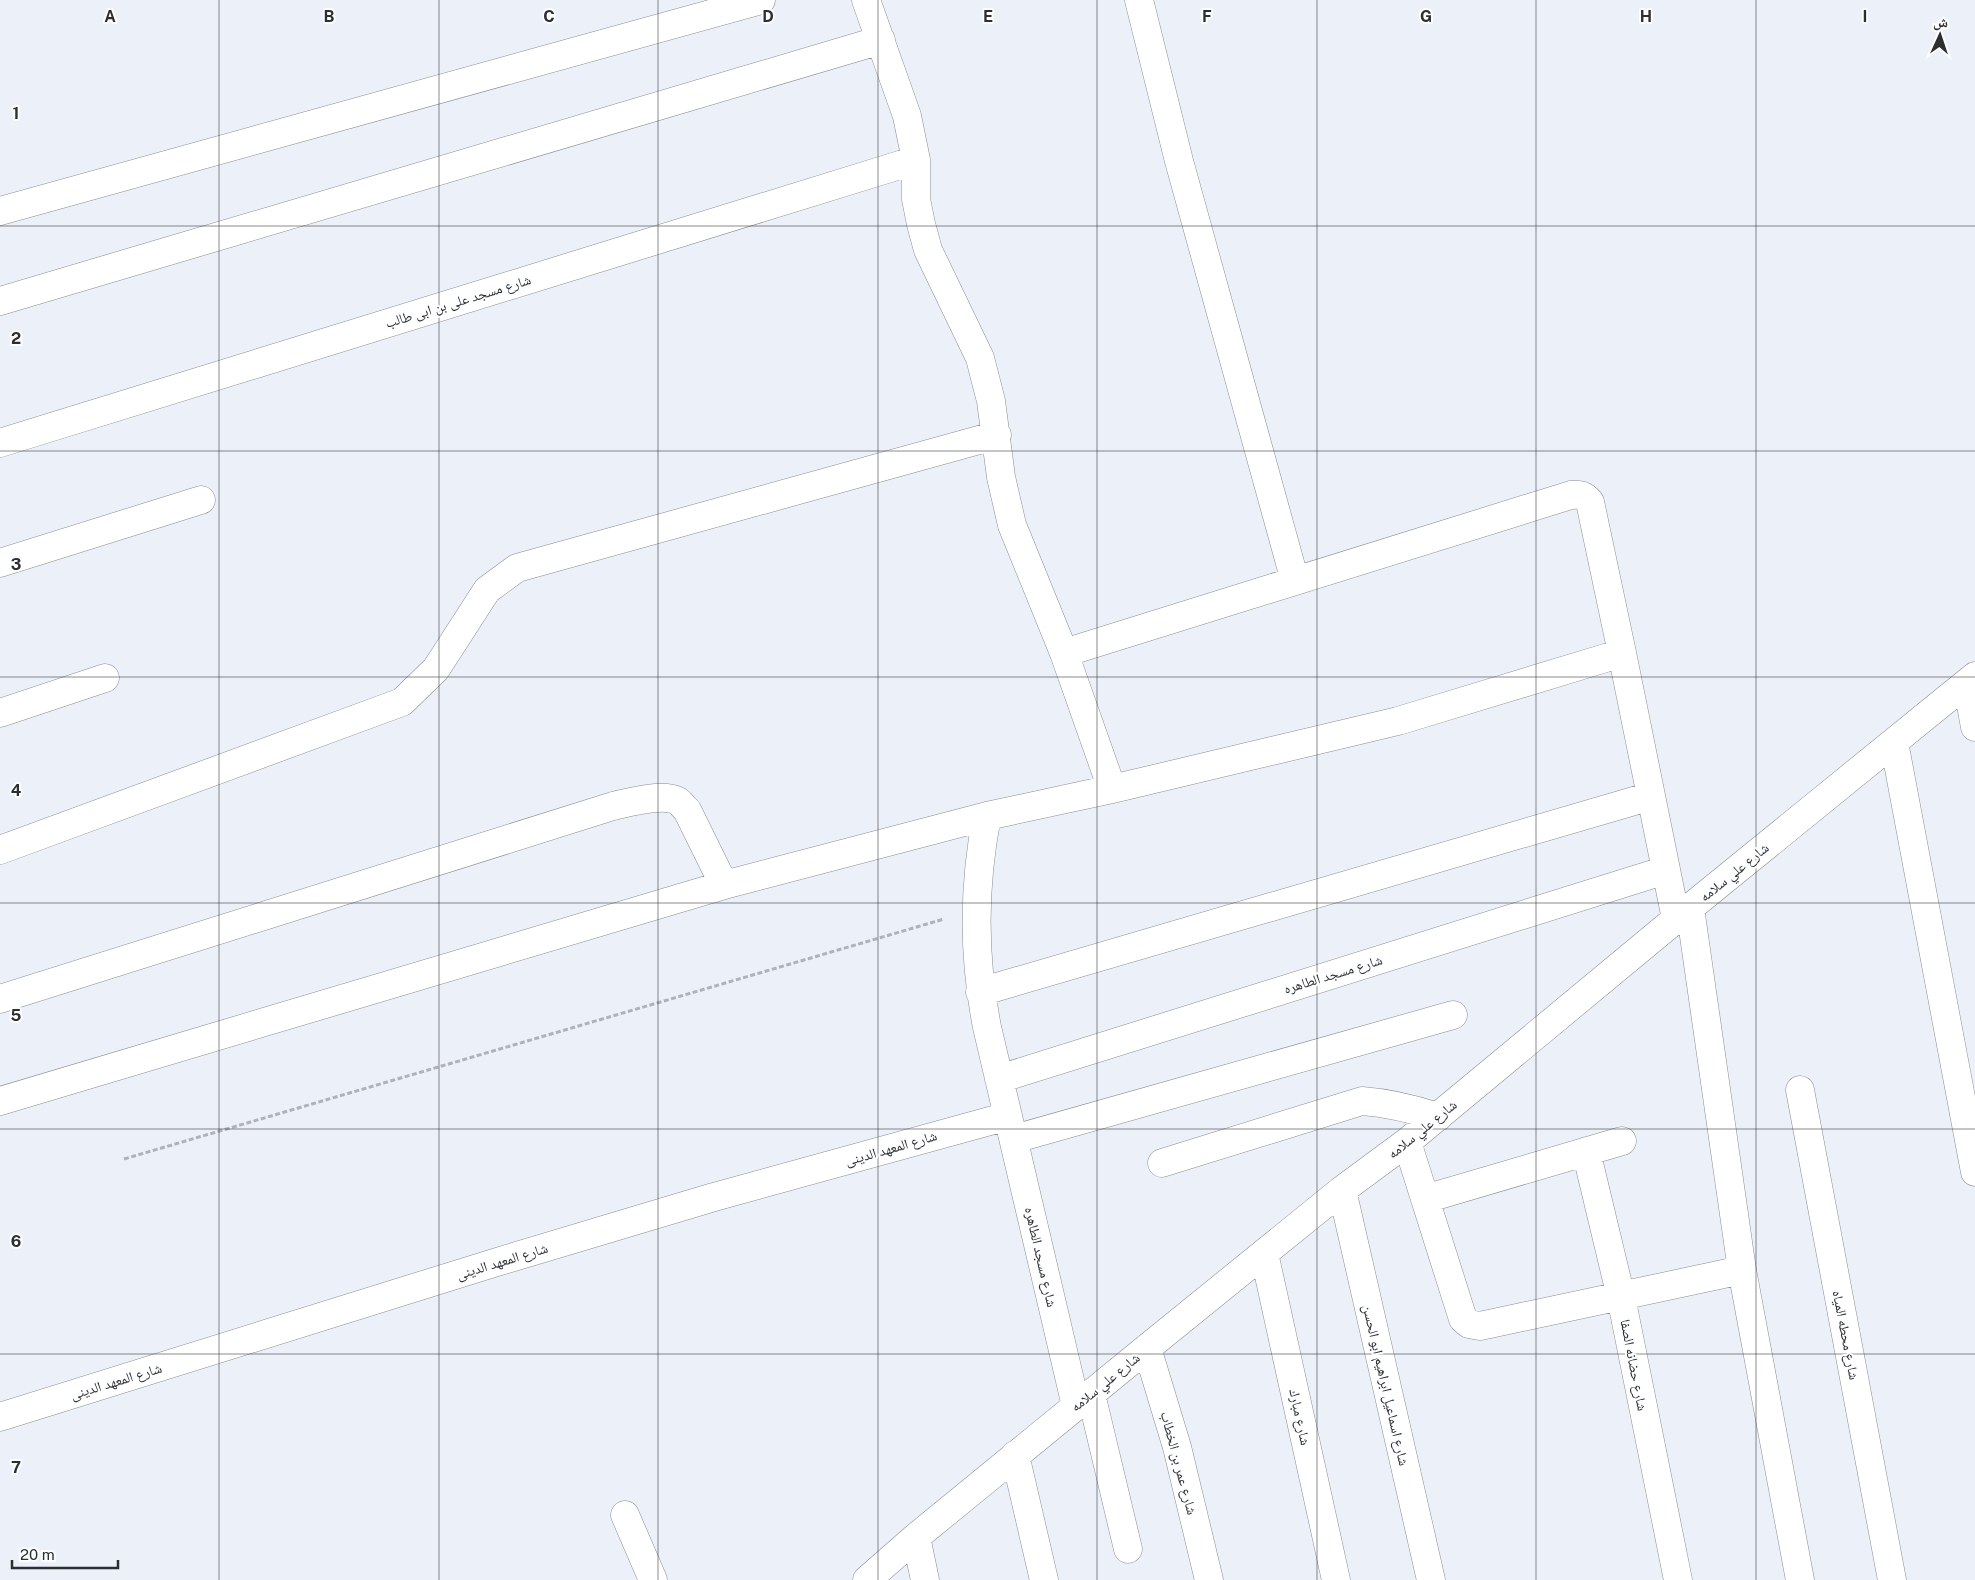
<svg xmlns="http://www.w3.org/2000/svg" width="1975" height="1580" font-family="'Public Sans','Noto Naskh Arabic',sans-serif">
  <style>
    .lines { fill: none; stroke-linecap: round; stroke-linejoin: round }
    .minor-casing { stroke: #898d94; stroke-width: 29 }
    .path { stroke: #afb2b8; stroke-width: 3; stroke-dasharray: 5 2.5; stroke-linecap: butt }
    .minor { stroke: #fff; stroke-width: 28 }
    .grid { fill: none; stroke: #2d2e31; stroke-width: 1; stroke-opacity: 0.55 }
    .labels { text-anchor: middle; stroke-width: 4; stroke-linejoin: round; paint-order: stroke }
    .street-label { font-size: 14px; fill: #2d2e31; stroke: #fcfdff }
    .grid-label { font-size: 16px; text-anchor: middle; font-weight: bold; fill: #2d2e31; stroke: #fcfdff; stroke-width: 4; stroke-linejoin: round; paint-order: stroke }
  </style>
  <rect width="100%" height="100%" fill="#ecf0f8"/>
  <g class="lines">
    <defs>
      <path id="minor" d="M866,0L907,116L916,160V199L921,224L928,250L980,358L991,401L1001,477L1012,525L1064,653L1112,789
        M1139,0L1179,161L1295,581
        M0,211L761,0
        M0,301L881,40
        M0,443L916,160
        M0,563L201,500
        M1064,653L1571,495C1580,494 1584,495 1590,502L1622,653L1676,919
        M1967,683L1975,727
        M0,713L105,678
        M1894,742L1975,1172
        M987,816C973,887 973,956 987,1027L1076,1406
        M0,850L402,702L436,669L487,590L517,568L997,435
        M1690,908L1742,1270L1800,1580
        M980,992L1651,796
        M0,999L613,806C630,802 663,793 678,801C681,803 684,808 687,810L724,885
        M999,1079L1666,870
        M1800,1090L1892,1580
        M0,1101L724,885L987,816L1112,789L1398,721L1622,653
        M1014,1139L1453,1015
        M1407,1142L1463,1319L1469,1324L1480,1326L1742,1270
        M1586,1151L1621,1297L1678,1580
        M1162,1163L1362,1101C1389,1103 1413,1109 1438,1117
        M1342,1190L1431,1580
        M1425,1199L1622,1141
        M1264,1253L1336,1580
        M1147,1348L1177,1447L1209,1580
        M1091,1394L1128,1549
        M0,1417L497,1262L714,1197L1008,1116
        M1015,1455L1044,1580
        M625,1515L653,1580
        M916,1537L925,1580
        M867,1580L916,1537L1147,1348L1342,1190L1407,1142L1676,919L1975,676"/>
    </defs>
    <!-- minor casing -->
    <use href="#minor" class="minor-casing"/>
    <!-- path -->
    <path class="path" d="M124,1159L944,919"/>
    <!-- minor -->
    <use href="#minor" class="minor"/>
  </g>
  <!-- grid -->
  <path class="grid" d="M219,0V1580M439,0V1580M658,0V1580M878,0V1580M1097,0V1580M1317,0V1580M1536,0V1580M1756,0V1580M0,226H1975M0,451H1975M0,677H1975M0,903H1975M0,1129H1975M0,1354H1975"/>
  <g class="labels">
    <!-- street labels -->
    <g class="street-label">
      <text transform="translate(458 301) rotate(-17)" y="5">شارع مسجد على بن ابى طالب</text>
      <text transform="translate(1734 872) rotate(-39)" y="5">شارع علي سلامه</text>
      <text transform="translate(1333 974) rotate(-17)" y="5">شارع مسجد الطاهره</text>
      <text transform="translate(1422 1129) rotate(-39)" y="5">شارع علي سلامه</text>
      <text transform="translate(891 1148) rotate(-16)" y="5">شارع المعهد الدينى</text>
      <text transform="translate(1041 1257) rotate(77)" y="5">شارع مسجد الطاهره</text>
      <text transform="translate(502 1261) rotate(-17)" y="5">شارع المعهد الدينى</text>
      <text transform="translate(1846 1335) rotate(79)" y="5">شارع محطه المياه</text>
      <text transform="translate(1634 1365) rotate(79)" y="5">شارع حضانه الصفا</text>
      <text transform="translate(116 1381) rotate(-17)" y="5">شارع المعهد الدينى</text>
      <text transform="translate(1105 1382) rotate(-39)" y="5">شارع علي سلامه</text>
      <text transform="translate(1386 1385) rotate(77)" y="5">شارع اسماعيل ابراهيم ابو الحسن</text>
      <text transform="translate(1300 1417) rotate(78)" y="5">شارع مبارك</text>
      <text transform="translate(1179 1463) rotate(75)" y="5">شارع عمر بن الخطاب</text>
    </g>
  </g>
  <g class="grid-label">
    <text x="110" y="22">A</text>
    <text x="329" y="22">B</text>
    <text x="549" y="22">C</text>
    <text x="768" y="22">D</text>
    <text x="988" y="22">E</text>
    <text x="1207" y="22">F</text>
    <text x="1426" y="22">G</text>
    <text x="1646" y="22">H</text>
    <text x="1865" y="22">I</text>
    <text x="16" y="119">1</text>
    <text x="16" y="344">2</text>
    <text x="16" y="570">3</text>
    <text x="16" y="796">4</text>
    <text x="16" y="1021">5</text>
    <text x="16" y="1247">6</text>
    <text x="16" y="1473">7</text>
  </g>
  <!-- north arrow -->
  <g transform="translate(1940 35) rotate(3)" stroke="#fcfdff" stroke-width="4" paint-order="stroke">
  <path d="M0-4L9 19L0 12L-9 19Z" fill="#2d2e31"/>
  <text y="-8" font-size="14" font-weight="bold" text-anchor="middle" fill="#2d2e31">ش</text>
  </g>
  <!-- scale -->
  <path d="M12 1560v8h106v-8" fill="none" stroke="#2d2e31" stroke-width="2.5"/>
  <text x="20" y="1560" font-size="15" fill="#2d2e31" stroke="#fcfdff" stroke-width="4" paint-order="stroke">20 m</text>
</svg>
